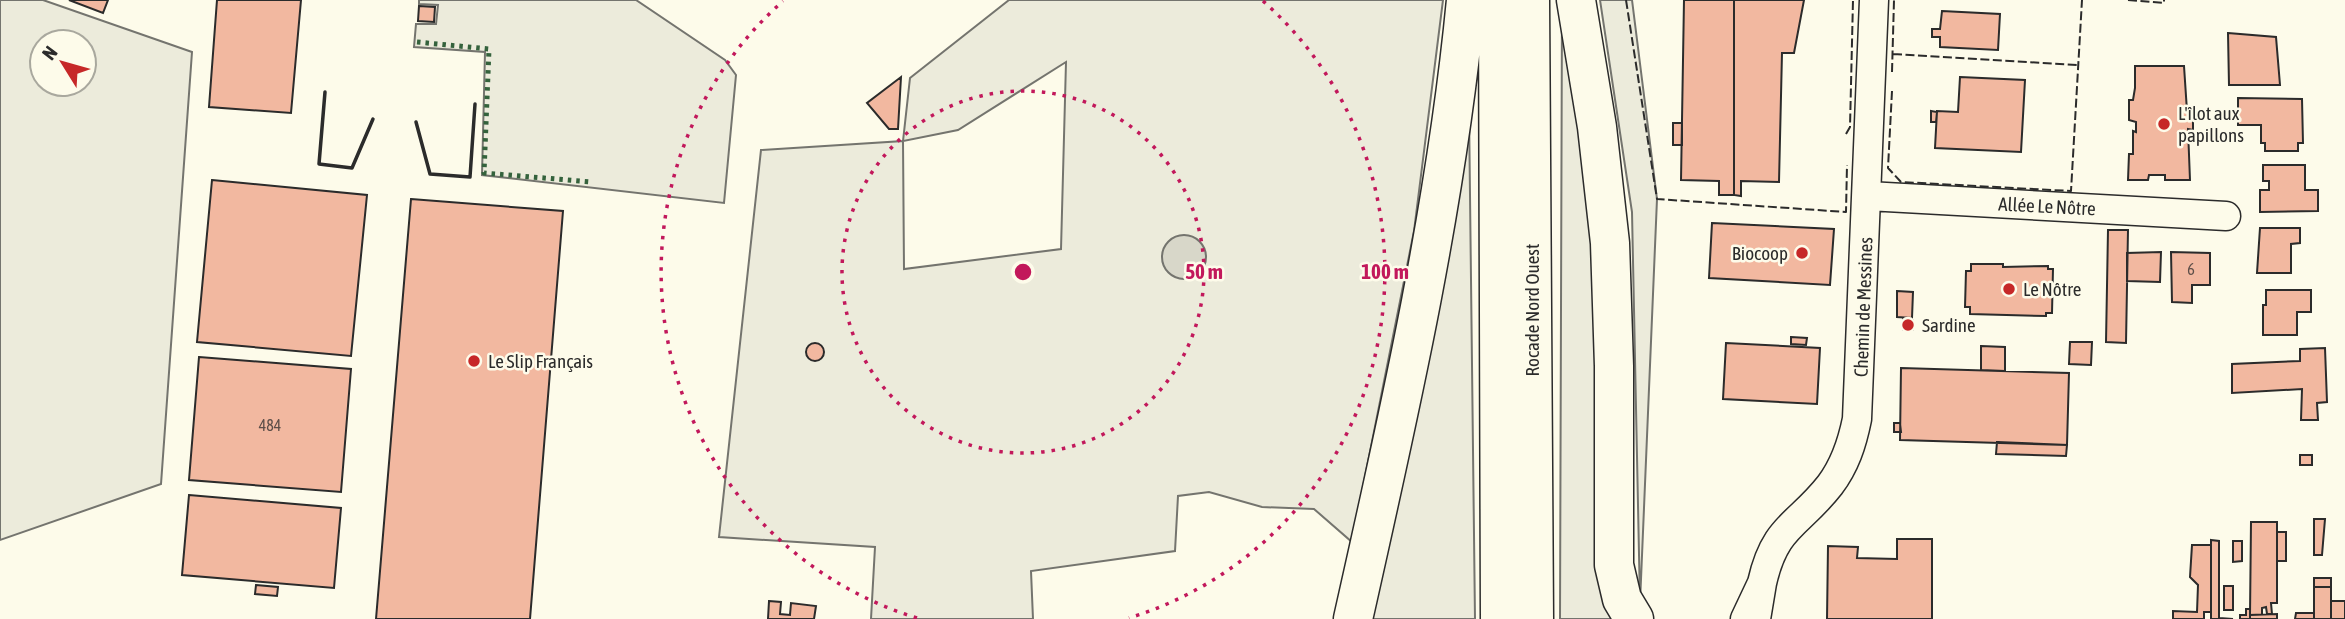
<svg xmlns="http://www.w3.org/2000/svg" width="2345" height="619" font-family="'Asap Condensed',sans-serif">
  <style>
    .green { fill: #ecebdb; stroke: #74746e; stroke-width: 2; fill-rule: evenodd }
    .water { fill: #d8d7c9; stroke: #74746e; stroke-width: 2 }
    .building { fill: #f2b8a0; stroke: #2b2b2b; stroke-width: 2 }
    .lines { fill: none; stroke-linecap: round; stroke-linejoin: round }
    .minor-casing { stroke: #2b2b2b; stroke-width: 31 }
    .highway-casing { stroke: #2b2b2b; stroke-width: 41 }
    .minor { stroke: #fdfbea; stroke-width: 28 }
    .highway { stroke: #fdfbea; stroke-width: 38 }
    .hedge { stroke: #34623c; stroke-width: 5; stroke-dasharray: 3.5 5; stroke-linecap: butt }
    .fence { stroke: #2b2b2b; stroke-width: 2; stroke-dasharray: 9 3.5; stroke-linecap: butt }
    .wall { stroke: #2b2b2b; stroke-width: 3.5 }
    .ring { fill: none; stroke: #c2185b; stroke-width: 3.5; stroke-dasharray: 3.5 7 }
    .poi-dot { fill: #c62828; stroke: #fdfbea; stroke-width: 2.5 }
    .labels { text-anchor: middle; stroke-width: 5; stroke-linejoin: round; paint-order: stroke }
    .number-label { font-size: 16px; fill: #5d4e48 }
    .poi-label { font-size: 19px; fill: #2b2b2b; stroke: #fdfbea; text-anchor: start }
    .street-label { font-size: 19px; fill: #2b2b2b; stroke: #fdfbea }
    .centre { fill: #c2185b; stroke: #fdfbea; stroke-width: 3.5 }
    .ring-label { font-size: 21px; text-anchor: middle; font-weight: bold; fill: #c2185b; stroke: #fdfbea; stroke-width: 5; stroke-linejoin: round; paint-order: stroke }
  </style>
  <rect width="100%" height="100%" fill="#fdfbea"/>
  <!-- green -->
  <path class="green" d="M0,0H43L192,52L161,484L0,540ZM42,42H84V84H42Z
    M419,0H636L725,60L736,75L724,203L482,175L485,52L414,47L416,24H436L438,5L419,4Z
    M1009,0H1443L1414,231L1352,542L1314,509L1262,507L1209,492L1178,496L1175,551L1031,571L1033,619H871L875,547L719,537L761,150L903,141L910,78ZM1066,62L1061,249L904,269L903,141L958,130Z
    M1562,0L1591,187L1618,619H1560Z
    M1600,0H1632L1657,199L1640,603L1632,212Z
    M1469,109L1475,619H1369Z"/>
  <!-- water -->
  <path class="water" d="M1162 257a22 22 0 1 1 44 0a22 22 0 1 1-44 0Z"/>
  <!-- building -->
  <path class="building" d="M69,0H108L103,13Z
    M217,0H301L291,113L209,107Z
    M1684,0H1734V195H1719V181L1681,180Z
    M1734,0H1804L1794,53H1782L1779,182L1741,181V196L1734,195Z
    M419,6L435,7L434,22L418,21Z
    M1942,11L2000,14L1998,50L1940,47V37H1932V29H1940Z
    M2228,33L2276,37L2280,85H2229Z
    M2135,66H2184L2187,111L2193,110V130L2188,129L2190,180H2165V175H2149L2148,180H2128L2129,154H2133V131L2136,132V122L2129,120V100H2133L2135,88Z
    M901,77L898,129H889L867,103Z
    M1960,77L2025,80L2021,152L1935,148L1937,111L1958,112Z
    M2238,98L2302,99L2303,143H2298V151H2265V143H2261V125H2238Z
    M1931,111L1937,112L1936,122H1931Z
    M1673,123H1682V145H1673Z
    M2263,165H2305V190H2318V211L2260,212V190H2269V181H2263Z
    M212,180L367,195L351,356L197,342Z
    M411,199L563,211L530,619H376Z
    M1712,223L1834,229L1830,285L1709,278Z
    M2260,228H2300V243L2291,244V273H2257Z
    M2108,230H2128L2126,343L2106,342Z
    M2161,252L2160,282L2127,281V253Z
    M2171,252L2210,253V285H2192V303L2172,302Z
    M1971,264H2003V267L2048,266V269H2053L2052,313H2046V316L1970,314V307H1965L1966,271H1971Z
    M2266,290H2311V312H2297V335H2263V305H2266Z
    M1897,291L1913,292L1912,318L1897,317Z
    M1903,319L1913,320V330H1903Z
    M1791,337L1807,338L1806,345L1791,344Z
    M2070,342H2092L2091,365L2069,364Z
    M806 352a9 9 0 1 1 18 0a9 9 0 1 1-18 0Z
    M1726,343L1820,348L1817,404L1723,399Z
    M1981,346L2005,347V371L1981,370Z
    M2325,348L2327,402L2317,403L2318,420H2301L2302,389L2232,393V364L2300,361V349Z
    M199,357L351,369L341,492L189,480Z
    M1901,368L2069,373L2067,445L1900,440Z
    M1894,423H1900L1901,432H1894Z
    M1997,442L2067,445L2066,456L1996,454Z
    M2300,455H2312V465H2300Z
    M189,495L341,508L334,588L182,575Z
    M2314,519H2325L2322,555H2314Z
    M2251,522H2277V603H2271L2272,614H2267L2266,607L2262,608V615H2250Z
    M2277,532H2286V561H2277Z
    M1897,539H1932V619H1827L1828,546L1858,547L1857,558L1897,559Z
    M2211,540L2219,541V618L2233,619H2211Z
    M2233,541H2242V561L2233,562Z
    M2192,545H2211V612H2204V619H2173V611L2197,612L2198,585L2190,577Z
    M2314,578H2331V587H2314Z
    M256,585L278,587L277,596L255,594Z
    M2224,586H2233V610H2224Z
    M2314,587H2331V619H2314Z
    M769,601L781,602L780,614L790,615L791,603L816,606L814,619H768Z
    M2331,601H2345V619H2331Z
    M2246,609H2250V619H2240V615H2246Z
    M2296,613H2314V619H2295Z
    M2277,614V619H2250V615Z"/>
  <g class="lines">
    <defs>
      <path id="minor" d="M1868,196L2226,216
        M1762,583C1775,525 1798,526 1830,485C1845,465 1852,444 1857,419L1874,0
        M1745,619L1762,583L1756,619"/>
      <path id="highway" d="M1498,0L1500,619
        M1530,0L1534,619
        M1576,0L1597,127L1610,243L1614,366V565L1622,599L1634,619
        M1353,619C1399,414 1446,209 1466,0"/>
    </defs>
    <!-- minor casing -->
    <use href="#minor" class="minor-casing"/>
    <!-- highway casing -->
    <use href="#highway" class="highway-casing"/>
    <!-- minor -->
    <use href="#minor" class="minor"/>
    <!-- highway -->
    <use href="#highway" class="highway"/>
    <!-- hedge -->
    <path class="hedge" d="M417,42L489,49L484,173L592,182"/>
    <!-- fence -->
    <path class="fence" d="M1626,0L1657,199L1846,212L1847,165
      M2128,0L2164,3V0
      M1893,54L2077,65
      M1892,72L1894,0
      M1892,91L1888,168L1901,182L2071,191L2082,0
      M1846,134L1850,127L1853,0"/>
    <!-- wall -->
    <path class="wall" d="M325,92L319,164L352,168L373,119
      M416,122L430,174L470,177L475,104"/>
  </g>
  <!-- distance rings -->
  <g class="ring">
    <circle cx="1023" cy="272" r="181"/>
    <path d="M917 618A362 362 0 0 1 783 1M1263 1A362 362 0 0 1 1129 618"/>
  </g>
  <!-- markers -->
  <g class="poi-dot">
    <circle cx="2164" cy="124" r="7"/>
    <circle cx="1802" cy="253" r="7"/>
    <circle cx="2009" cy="289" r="7"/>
    <circle cx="1908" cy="325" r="7"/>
    <circle cx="474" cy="361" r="7"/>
  </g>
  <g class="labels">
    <!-- number labels -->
    <g class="number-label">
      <text x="2191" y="275">6</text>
      <text x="270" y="431">484</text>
    </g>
    <!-- poi labels -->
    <g class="poi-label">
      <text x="2178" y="120">L'îlot aux<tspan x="2178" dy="22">papillons</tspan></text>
      <text x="1788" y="260" text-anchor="end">Biocoop</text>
      <text x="2023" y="296">Le Nôtre</text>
      <text x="1922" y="332">Sardine</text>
      <text x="488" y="368">Le Slip Français</text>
    </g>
    <!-- street labels -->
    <g class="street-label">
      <text transform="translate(2047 206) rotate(3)" y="7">Allée Le Nôtre</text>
      <text transform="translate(1863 307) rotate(-88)" y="7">Chemin de Messines</text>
      <text transform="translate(1532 310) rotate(-90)" y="7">Rocade Nord Ouest</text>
    </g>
  </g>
  <circle cx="1023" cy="272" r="10" class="centre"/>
  <g class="ring-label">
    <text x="1204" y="279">50 m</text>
    <text x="1385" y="279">100 m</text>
  </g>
  <!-- north arrow -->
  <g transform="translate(63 63) rotate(307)"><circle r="33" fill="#fdfbea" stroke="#a9a89e" stroke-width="2"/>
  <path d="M0-5L12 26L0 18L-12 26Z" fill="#c62828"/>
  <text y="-10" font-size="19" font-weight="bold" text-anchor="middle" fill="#2b2b2b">N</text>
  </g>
</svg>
